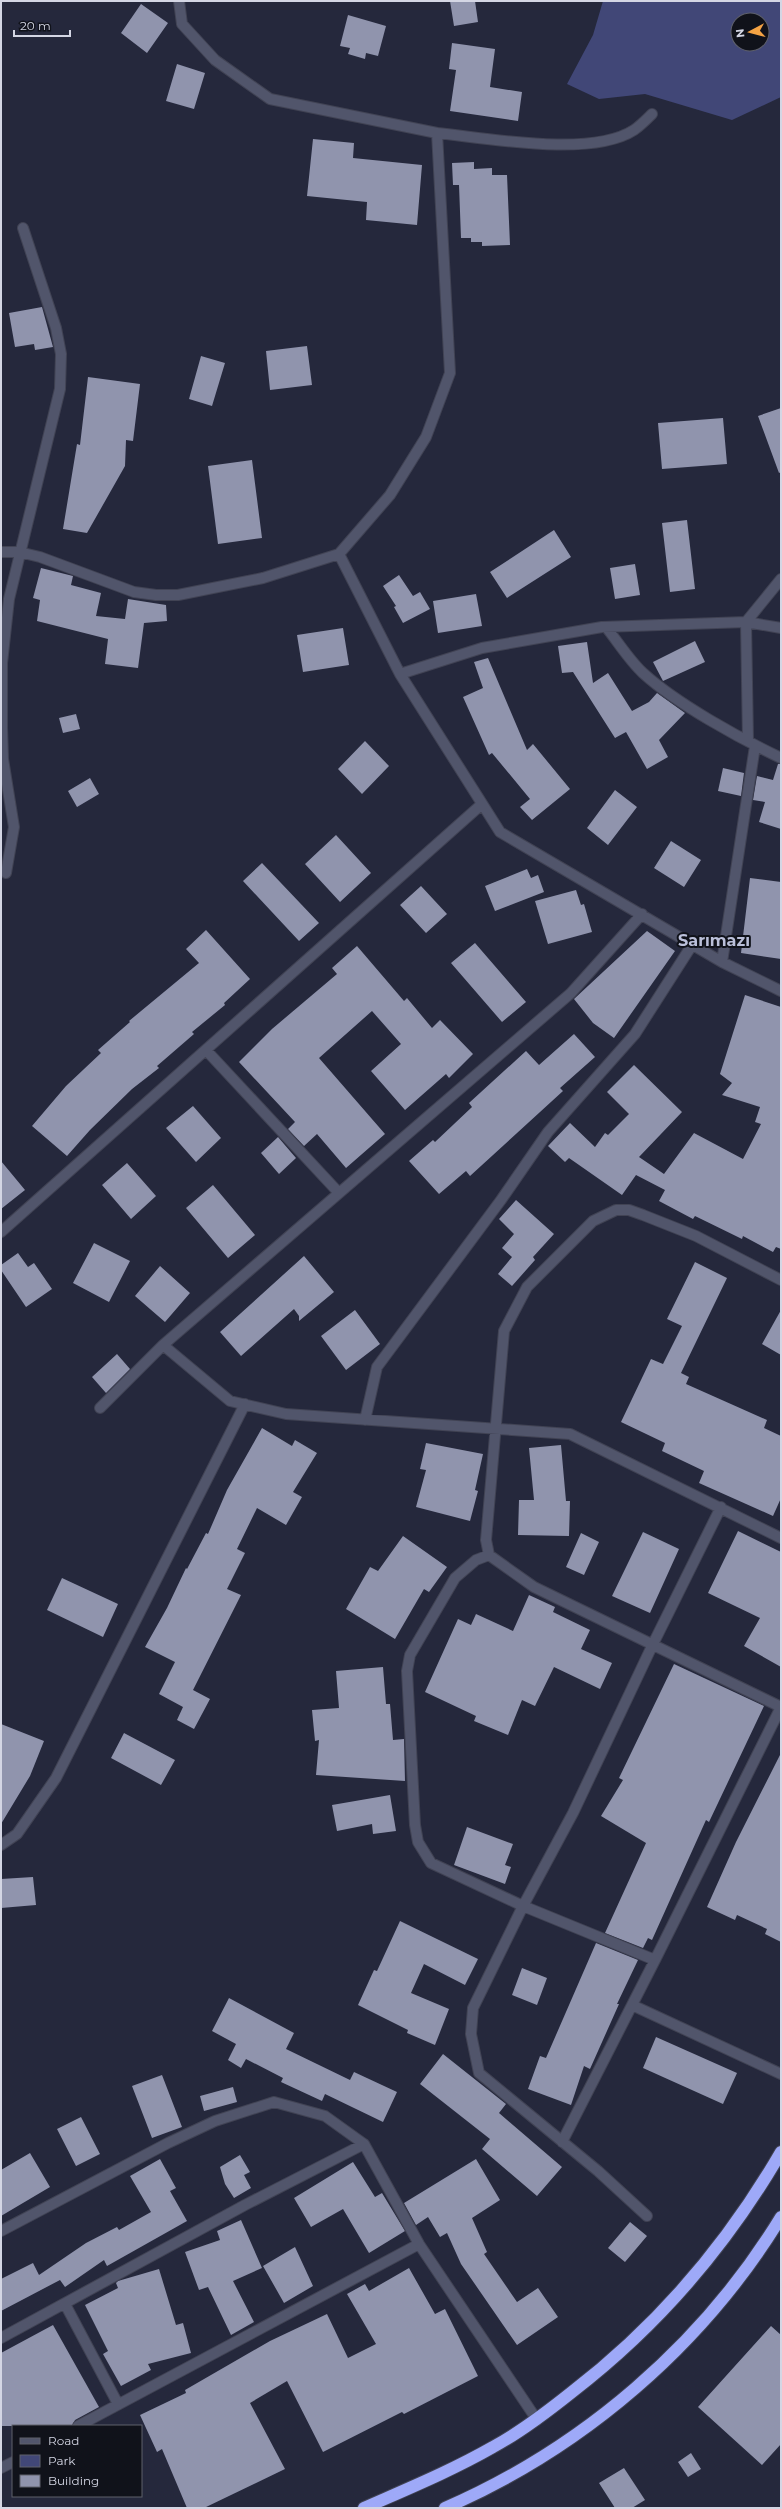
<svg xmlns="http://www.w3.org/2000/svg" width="782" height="2509" font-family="Montserrat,sans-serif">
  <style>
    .green { fill: #414777; fill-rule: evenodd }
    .building { fill: #9094ad }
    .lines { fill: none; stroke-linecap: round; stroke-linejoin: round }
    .minor-casing { stroke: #414354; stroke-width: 12 }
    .highway-casing { stroke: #414354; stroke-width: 14 }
    .minor { stroke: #51556b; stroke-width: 10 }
    .highway { stroke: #9ea9f8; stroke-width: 12 }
    .labels { text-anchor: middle; stroke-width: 4; stroke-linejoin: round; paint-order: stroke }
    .district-label { font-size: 16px; font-weight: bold; fill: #bbc0da; stroke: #10121a }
  </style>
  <rect width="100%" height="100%" fill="#25283c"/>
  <!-- green -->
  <path class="green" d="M603,1H781V97L732,120L645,94L599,99L567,84L593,35ZM738,20H762V44H738Z"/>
  <!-- building -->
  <path class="building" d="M450,1H475L478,22L454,26Z
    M141,4L168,23L147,53L121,33Z
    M348,15L386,26L378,56L366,53L365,59L348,54L350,48L340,46Z
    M452,43L495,49L490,87L522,92L518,121L450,111L456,70L449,69Z
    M177,64L205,73L194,109L166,101Z
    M313,139L354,143L353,158L422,165L417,225L366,220L367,202L307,196Z
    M474,162V169L492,168V175H507L510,245L482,246V242H471V238H461L459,185H453L452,163Z
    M42,307L53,347L35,350L34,344L15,347L9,313Z
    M307,346L312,385L270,390L266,351Z
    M201,356L225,363L212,406L189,399Z
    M88,377L140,384L133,441L126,440L125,466L87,533L63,529L77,444L80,445Z
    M781,408V472L779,473L758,416Z
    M723,418L727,464L662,469L658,423Z
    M252,460L262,538L218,544L208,466Z
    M687,520L695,589L670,592L662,523Z
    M554,530L571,557L507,598L490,572Z
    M635,564L640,595L615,599L610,568Z
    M41,568L73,576L71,585L101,593L96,616L125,619L128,599L166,605L167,621L144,623L138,668L105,664L108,639L37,621L40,600L33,598Z
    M399,575L413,596L420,592L430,609L403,623L394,607L396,606L383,586Z
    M476,594L482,626L438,633L433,601Z
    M343,628L349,665L303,672L297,635Z
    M695,641L705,662L663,681L653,662Z
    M587,642L593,683L608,673L632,711L649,702L657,693L685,713L659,740L668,757L647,769L626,732L615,738L573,672L562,673L558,646Z
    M488,658L527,750L533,744L570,789L532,820L520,807L530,799L492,753L489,755L463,697L483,688L474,662Z
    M76,714L80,729L63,733L59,718Z
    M365,741L389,766L362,794L338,769Z
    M778,764H781V829L759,822L765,802L753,800L757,776L773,780Z
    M723,768L744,773L741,796L718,791Z
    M90,778L99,794L77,807L68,791Z
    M615,790L637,807L608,845L587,828Z
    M336,835L371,873L340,902L305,864Z
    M671,841L701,860L684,887L654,868Z
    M262,863L319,923L299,941L243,881Z
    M527,869L531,878L538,875L544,892L495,911L485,886Z
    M750,878L781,882V959L741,953Z
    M421,886L447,914L426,933L400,905Z
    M576,890L581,905L584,904L592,932L548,944L535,901Z
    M206,930L250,979L224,1003L225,1005L192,1032L194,1034L157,1066L159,1068L132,1089L90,1130L67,1156L32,1126L66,1086L101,1053L98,1050L130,1022L129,1021L199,963L186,949Z
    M647,931L675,951L614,1038L593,1023L574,999Z
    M475,943L526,1002L502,1022L451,963Z
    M357,946L404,1001L407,998L432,1028L440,1020L473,1054L449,1078L446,1074L405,1110L371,1071L401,1044L372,1011L319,1058L385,1134L346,1168L317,1134L304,1146L288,1129L295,1122L239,1062L272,1029L337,974L332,968Z
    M745,995L781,1007V1249L776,1247L773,1252L743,1236L742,1239L695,1216L693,1219L659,1201L665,1190L636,1175L622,1195L569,1158L565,1162L548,1146L570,1123L595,1147L605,1133L608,1135L629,1114L607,1092L634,1065L682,1112L639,1157L664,1174L694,1133L743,1159L761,1124L755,1122L760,1107L722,1095L732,1083L720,1074Z
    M574,1034L595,1057L560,1088L563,1091L470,1176L466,1171L439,1194L409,1161L433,1140L435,1142L472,1107L469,1103L526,1051L539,1065Z
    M193,1106L221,1138L196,1162L166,1128Z
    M278,1137L296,1158L279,1174L261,1153Z
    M1,1161L25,1190L1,1209Z
    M127,1163L156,1196L131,1219L102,1185Z
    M213,1185L255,1235L228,1258L186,1208Z
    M516,1200L554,1234L533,1257L535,1260L512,1286L498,1274L512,1257L502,1248L514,1234L499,1219Z
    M94,1243L130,1261L109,1302L73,1283Z
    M18,1253L28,1267L34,1263L52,1289L26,1307L1,1270V1265Z
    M304,1256L334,1292L299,1321V1316L294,1309L241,1356L220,1332Z
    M695,1262L727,1278L681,1373L689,1377L686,1384L767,1420L764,1428L781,1436V1498L773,1516L699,1483L704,1471L662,1451L665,1443L621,1422L651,1359L663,1364L682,1326L667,1319Z
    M160,1266L190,1293L165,1322L135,1296Z
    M355,1310L380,1344L346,1370L321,1336Z
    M781,1310V1355L762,1344Z
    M117,1354L130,1369L106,1393L92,1377Z
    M262,1428L292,1446L295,1440L317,1453L293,1492L302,1497L286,1525L257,1508L237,1549L245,1553L227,1589L241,1595L193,1690L210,1699L194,1729L177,1720L183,1707L159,1694L175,1662L145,1647L167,1608L186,1568L187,1569L206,1533L208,1534L227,1490Z
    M426,1443L483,1454L475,1490L478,1491L470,1521L416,1507L426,1470L420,1469Z
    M561,1445L566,1501H570L569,1536L518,1535L519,1500H534L529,1448Z
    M738,1531L781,1552V1667L744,1646L760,1618L708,1593Z
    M643,1532L679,1549L650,1613L612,1596Z
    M581,1533L599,1542L584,1575L566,1567Z
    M403,1536L447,1567L429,1592L424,1589L395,1639L346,1609L370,1567L378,1571Z
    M62,1578L118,1604L103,1637L47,1610Z
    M529,1595L555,1607L553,1612L590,1630L581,1649L612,1663L600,1689L554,1667L535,1706L522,1700L508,1735L474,1721L476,1716L425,1692L458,1619L471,1625L476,1614L513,1631Z
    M674,1664L764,1706L709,1822L706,1820L652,1940L648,1938L643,1948L605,1933L646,1843L601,1816L623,1780L619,1778Z
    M383,1667L386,1704H390L393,1740L404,1739L405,1781L316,1775L319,1740L315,1741L312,1710L339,1708L336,1671Z
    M1,1724L44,1741L30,1776L1,1824Z
    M124,1733L175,1760L161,1785L111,1758Z
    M781,1753V1942L765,1934L767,1929L737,1915L735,1920L707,1907L736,1842Z
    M390,1795L396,1831L373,1834L372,1824L337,1831L332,1805Z
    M467,1827L513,1844L505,1865L511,1867L505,1884L454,1865Z
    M33,1877L36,1905L1,1908V1879Z
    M400,1921L478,1959L465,1985L424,1964L411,1993L449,2009L435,2045L407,2033L408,2030L358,2005L374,1970L377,1971Z
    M596,1943L638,1960L617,2004H619L590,2069L584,2066L571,2105L528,2089L540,2056L546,2058Z
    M522,1968L547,1978L537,2005L512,1995Z
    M229,1998L294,2033L286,2049L350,2080L354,2072L397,2092L383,2122L325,2094L322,2101L281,2082L283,2078L246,2059L241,2068L228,2060L236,2044L212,2031Z
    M656,2037L737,2073L723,2104L643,2068Z
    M443,2054L506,2104L499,2113L562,2167L537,2196L482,2149L490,2139L420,2084Z
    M162,2075L182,2127L152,2138L132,2086Z
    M233,2087L237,2102L204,2111L200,2096Z
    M81,2117L100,2154L76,2166L57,2129Z
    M30,2153L50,2187L1,2216V2170Z
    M240,2155L250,2172L244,2175L251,2188L234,2198L225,2184L220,2167Z
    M160,2159L176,2188L170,2191L187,2221L107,2266L104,2260L65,2287L60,2280L1,2311V2279L33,2263L39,2275L86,2243L117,2227L119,2230L151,2212L130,2176Z
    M476,2159L500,2200L472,2218L487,2252L484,2254L517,2302L538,2288L558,2317L517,2345L461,2264L447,2233L440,2237L428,2217L416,2225L404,2203Z
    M353,2162L375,2197L382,2193L405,2231L369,2253L343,2209L311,2227L294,2198Z
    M241,2220L262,2268L233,2281L254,2322L231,2335L208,2287L199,2290L185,2252L220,2240L217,2231Z
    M630,2222L647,2236L625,2262L608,2248Z
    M295,2247L313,2286L284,2303L263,2266Z
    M409,2268L435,2314L445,2309L478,2376L404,2414L402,2412L323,2452L287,2381L250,2403L285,2469L204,2508H187L162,2449L157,2452L140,2415L186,2393L185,2390L270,2341L327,2314L348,2358L376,2344L347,2294L365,2284L369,2291Z
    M159,2269L176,2325L183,2323L191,2353L148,2364L151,2370L121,2386L103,2354L108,2351L85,2305L118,2288L116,2283L118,2281Z
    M53,2325L99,2407L75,2420L72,2426H1V2353Z
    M771,2326L781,2335V2444L762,2465L698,2407Z
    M691,2453L701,2469L688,2477L678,2462Z
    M624,2468L645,2500L632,2508H615L599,2483Z"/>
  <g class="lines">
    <defs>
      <path id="minor" d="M437,133C487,138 591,158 634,130C640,126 646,120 652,114
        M1,552H19L40,557L134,592L156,595H178L263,578L339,554L390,495L426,437L450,373L437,133L270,99L215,60L182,24L179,1
        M339,554L400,674L500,832L722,962L781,991
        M606,627C618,642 629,660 643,673C677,704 739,738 781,758
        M400,674L482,648L602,627L746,622L781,579
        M748,741L746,622L781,628
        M6,873L14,827L3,759L2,727V663L9,599L60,389L61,354L56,328L23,228
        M722,962L755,746
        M206,1050L339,1193
        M1,1232L482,804
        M163,1345L230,1401L286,1414L570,1434L781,1538
        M100,1408L163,1345L571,993L642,914
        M365,1420L377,1367L501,1200L548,1132L635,1034L692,945
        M489,1555L476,1560L455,1578L410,1655L407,1671L415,1825L418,1842L431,1863L523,1906L655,1960L562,2142
        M1,1845L17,1834L56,1778L245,1404
        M655,1960L781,1707L534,1587L489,1555L486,1540L504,1331L527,1287L593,1221L616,1210H629L643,1215L696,1236L781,1280
        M632,2005L781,2074
        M647,2216L598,2171L479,2073L471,2034L473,2008L523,1906L573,1813L653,1644L721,1507
        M1,2231L168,2143L215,2121L274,2102L325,2116L364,2144L419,2244L537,2420
        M65,2304L118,2404
        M1,2338L245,2205L364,2144
        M78,2426L419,2244
        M1,2468L13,2462"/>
      <path id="highway" d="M364,2508C407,2489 451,2471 493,2447C521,2432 547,2412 572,2392C659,2325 726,2247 781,2152
        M445,2508C583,2448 703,2345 781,2217"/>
    </defs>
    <!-- minor casing -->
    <use href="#minor" class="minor-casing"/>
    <!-- highway casing -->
    <use href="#highway" class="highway-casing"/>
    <!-- minor -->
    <use href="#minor" class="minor"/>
    <!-- highway -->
    <use href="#highway" class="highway"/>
  </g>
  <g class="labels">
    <!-- district labels -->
    <g class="district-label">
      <text x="714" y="946">Sarımazı</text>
    </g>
  </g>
  <!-- border -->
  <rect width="782" height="2509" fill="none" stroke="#d4d6e4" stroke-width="4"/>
  <!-- legend -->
  <rect x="12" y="2425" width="130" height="72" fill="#10121a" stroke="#5e606b"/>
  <rect x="20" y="2438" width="20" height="6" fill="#51556b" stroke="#5e606b"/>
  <text x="48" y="2445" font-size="12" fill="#d4d6e4">Road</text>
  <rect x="20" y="2455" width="20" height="12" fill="#414777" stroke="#5e606b"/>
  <text x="48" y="2465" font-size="12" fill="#d4d6e4">Park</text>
  <rect x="20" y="2475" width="20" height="12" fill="#9094ad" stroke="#5e606b"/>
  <text x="48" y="2485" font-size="12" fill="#d4d6e4">Building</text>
  <!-- north arrow -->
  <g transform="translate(750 32) rotate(263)"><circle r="19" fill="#10121a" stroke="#5e606b"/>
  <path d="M0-3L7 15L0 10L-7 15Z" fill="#f4a344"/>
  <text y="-6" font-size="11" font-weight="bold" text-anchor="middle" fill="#d4d6e4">N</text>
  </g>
  <!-- scale -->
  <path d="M14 30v6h56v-6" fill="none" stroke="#d4d6e4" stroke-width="2"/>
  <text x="20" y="30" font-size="12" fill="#d4d6e4" stroke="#10121a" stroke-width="3" paint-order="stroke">20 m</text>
</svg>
